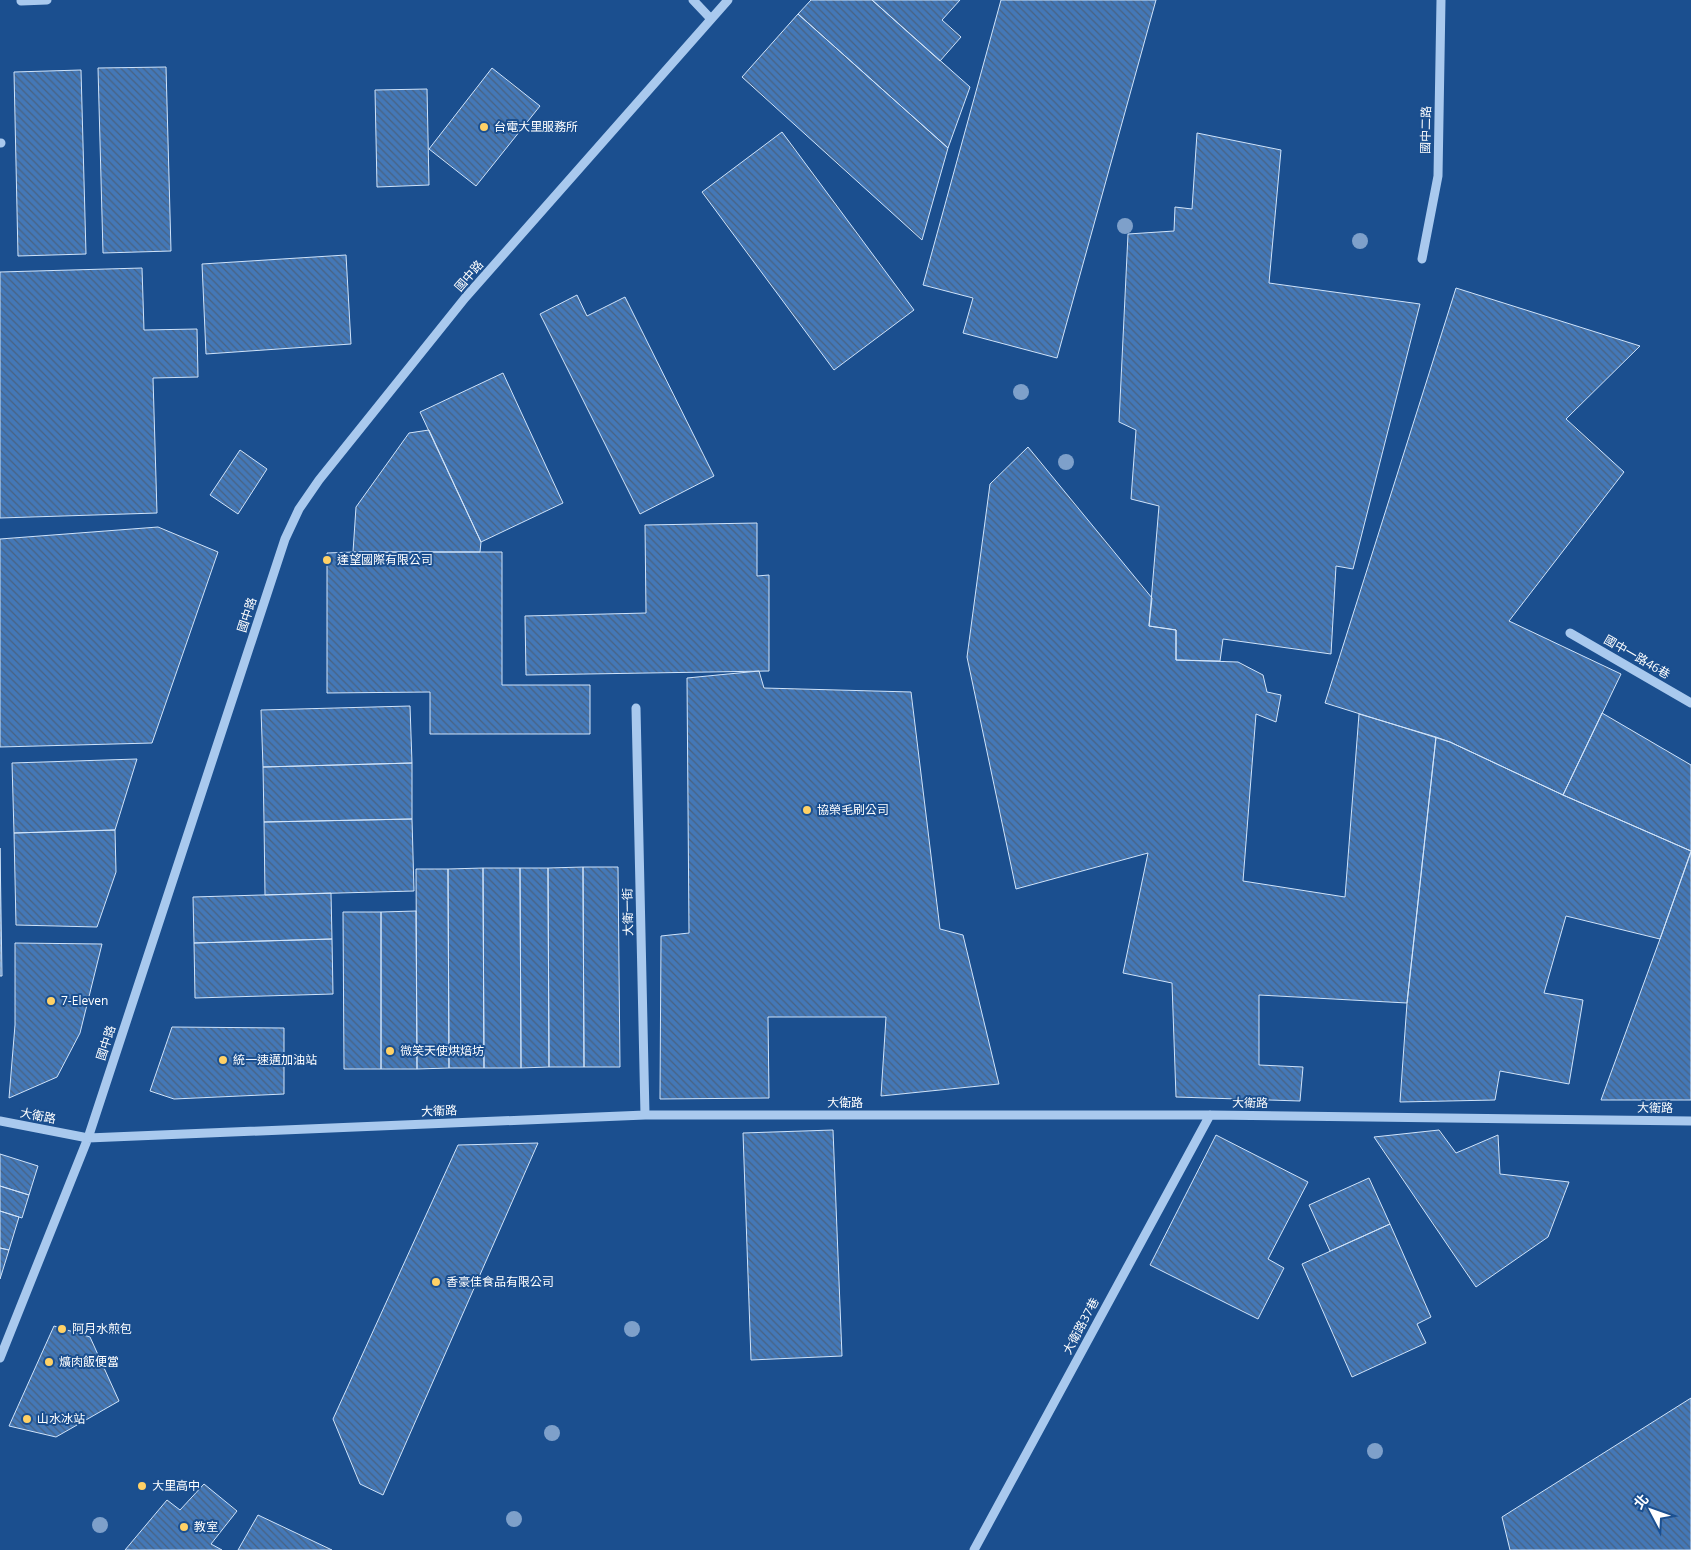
<svg xmlns="http://www.w3.org/2000/svg" width="1691" height="1550" font-family="'Open Sans','Noto Sans TC',sans-serif">
  <style>
    .building { fill: url(#building-back-hatch); stroke: #cfe3fa }
    .lines { fill: none; stroke-linecap: round; stroke-linejoin: round }
    .minor { stroke: #a9c9ee; stroke-width: 9 }
    .tree { fill: #7ea0ca }
    .poi-dot { fill: #ffd166; stroke: #1b4f8f; stroke-width: 2 }
    .labels { text-anchor: middle; stroke-width: 4; stroke-linejoin: round; paint-order: stroke }
    .poi-label { font-size: 12px; fill: #fff; stroke: #1b4f8f; text-anchor: start }
    .street-label { font-size: 12px; fill: #fff; stroke: #1b4f8f }
  </style>
  <defs>
    <pattern id="building-back-hatch" width="6" height="6" patternUnits="userSpaceOnUse" patternTransform="scale(1.25)"><rect width="6" height="6" fill="#4478b7"/><path d="M-1 5l2 2M0 0l6 6M5-1l2 2" fill="none" stroke="#486282"/></pattern>
  </defs>
  <rect width="100%" height="100%" fill="#1b4f8f"/>
  <!-- building -->
  <path class="building" d="M811,0H872L970,87L948,148L798,14Z
    M872,0H960L942,20L961,37L940,61Z
    M1001,0H1156L1057,358L963,333L973,298L923,285Z
    M798,14L948,148L922,240L742,77Z
    M166,67L171,251L103,253L98,68Z
    M492,68L540,106L476,186L429,149Z
    M81,70L86,254L18,256L14,72Z
    M427,89L429,185L377,187L375,90Z
    M782,132L914,310L834,370L702,192Z
    M1197,133L1281,150L1269,283L1420,304L1353,569L1336,566L1331,654L1223,639L1220,661L1176,660V630L1149,626L1159,506L1131,499L1136,430L1119,422L1128,234L1174,231L1175,207L1192,209Z
    M346,255L351,344L206,354L202,264Z
    M142,268L144,330L197,329L198,377L153,378L157,513L0,518V272Z
    M1456,288L1640,346L1566,419L1624,472L1509,621L1621,674L1563,795L1450,742L1325,703Z
    M577,295L587,316L625,297L714,476L640,514L540,314Z
    M503,373L563,503L481,542L420,412Z
    M429,430L481,542L480,552H353L356,507L409,433Z
    M1028,447L1152,598L1149,626L1176,630V660L1238,662L1263,675L1267,692L1281,695L1276,722L1256,714L1243,881L1345,897L1359,714L1436,737L1407,1003L1259,995V1065L1303,1067L1300,1101L1176,1097L1172,983L1123,973L1148,853L1016,889L967,657L990,484Z
    M240,450L267,469L238,514L210,495Z
    M757,523V576L769,575V671L526,675L525,616L646,613L645,525Z
    M158,527L218,552L152,743L0,747V539Z
    M353,552H502V685H590V734H430V692L327,693V553Z
    M759,671L764,688L911,692L940,929L963,935L999,1084L881,1096L886,1017H768L769,1098L660,1099L661,936L689,933L687,678Z
    M410,706L412,763L263,767L261,710Z
    M1602,713L1691,765V851L1563,795Z
    M1436,737L1450,742L1563,795L1691,851L1660,939L1566,916L1544,993L1583,1000L1569,1084L1500,1071L1495,1100L1400,1102L1407,1003Z
    M137,759L115,830L14,833L12,763Z
    M412,763V819L264,822L263,767Z
    M412,819L414,891L265,895L264,822Z
    M115,830L116,872L97,927L16,925L14,833Z
    M0,848L2,976H0Z
    M1691,852V1100H1601L1660,939Z
    M583,867H618L620,1067H584Z
    M583,867L584,1067H549L548,868Z
    M483,868H520L521,1068H484Z
    M483,868L484,1068H449L448,869Z
    M520,868H548L549,1067L521,1068Z
    M416,869H448L449,1068L417,1069Z
    M331,893L332,939L194,943L193,897Z
    M416,911L417,1069H381V912Z
    M343,912H381V1069H344Z
    M332,939L333,994L195,998L194,943Z
    M15,943L102,944L80,1033L57,1077L9,1098L15,1025Z
    M172,1027L284,1028V1094L174,1099L150,1091Z
    M833,1130L842,1356L751,1360L743,1133Z
    M1439,1130L1456,1153L1498,1135L1500,1174L1569,1182L1548,1237L1476,1287L1374,1137Z
    M1216,1135L1308,1182L1268,1259L1284,1268L1258,1319L1150,1265Z
    M538,1143L383,1495L360,1484L333,1419L458,1145Z
    M0,1154L38,1166L29,1195L0,1186Z
    M1369,1178L1390,1224L1330,1251L1309,1205Z
    M0,1186L29,1195L22,1218L0,1211Z
    M0,1211L19,1217L9,1250L0,1248Z
    M1390,1224L1431,1317L1417,1324L1426,1343L1352,1377L1302,1264Z
    M0,1248L9,1250L0,1279Z
    M54,1326L90,1337L119,1401L56,1437L9,1426Z
    M1691,1398V1550H1510L1502,1517Z
    M204,1484L237,1511L211,1544L222,1550H125L167,1500L180,1510Z
    M258,1515L332,1550H238Z"/>
  <g class="lines">
    <!-- minor -->
    <path class="minor" d="M693,0L711,19
      M21,1L47,0
      M0,143H1
      M1422,259L1438,176L1441,0
      M1570,633L1691,703
      M636,708L645,1115
      M0,1121L88,1138L645,1115H1210L1691,1121
      M0,1358L88,1138L285,539L299,509L319,480L465,298L728,0
      M974,1550L1210,1115"/>
  </g>
  <!-- trees -->
  <g class="tree">
    <circle cx="1125" cy="226" r="8"/>
    <circle cx="1360" cy="241" r="8"/>
    <circle cx="1021" cy="392" r="8"/>
    <circle cx="1066" cy="462" r="8"/>
    <circle cx="632" cy="1329" r="8"/>
    <circle cx="552" cy="1433" r="8"/>
    <circle cx="1375" cy="1451" r="8"/>
    <circle cx="514" cy="1519" r="8"/>
    <circle cx="100" cy="1525" r="8"/>
  </g>
  <!-- markers -->
  <g class="poi-dot">
    <circle cx="484" cy="127" r="5"/>
    <circle cx="327" cy="560" r="5"/>
    <circle cx="807" cy="810" r="5"/>
    <circle cx="51" cy="1001" r="5"/>
    <circle cx="390" cy="1051" r="5"/>
    <circle cx="223" cy="1060" r="5"/>
    <circle cx="436" cy="1282" r="5"/>
    <circle cx="62" cy="1329" r="5"/>
    <circle cx="49" cy="1362" r="5"/>
    <circle cx="27" cy="1419" r="5"/>
    <circle cx="142" cy="1486" r="5"/>
    <circle cx="184" cy="1527" r="5"/>
  </g>
  <g class="labels">
    <!-- poi labels -->
    <g class="poi-label">
      <text x="494" y="131">台電大里服務所</text>
      <text x="337" y="564">達望國際有限公司</text>
      <text x="817" y="814">協榮毛刷公司</text>
      <text x="61" y="1005">7-Eleven</text>
      <text x="400" y="1055">微笑天使烘焙坊</text>
      <text x="233" y="1064">統一速邁加油站</text>
      <text x="446" y="1286">香豪佳食品有限公司</text>
      <text x="72" y="1333">阿月水煎包</text>
      <text x="59" y="1366">爌肉飯便當</text>
      <text x="37" y="1423">山水冰站</text>
      <text x="152" y="1490">大里高中</text>
      <text x="194" y="1531">教室</text>
    </g>
    <!-- street labels -->
    <g class="street-label">
      <text transform="translate(1426 130) rotate(-89)" y="4">國中二路</text>
      <text transform="translate(469 276) rotate(-49)" y="4">國中路</text>
      <text transform="translate(247 615) rotate(-72)" y="4">國中路</text>
      <text transform="translate(1637 657) rotate(30)" y="4">國中一路46巷</text>
      <text transform="translate(628 912) rotate(-91)" y="4">大衛一街</text>
      <text transform="translate(106 1043) rotate(-72)" y="4">國中路</text>
      <text x="845" y="1107">大衛路</text>
      <text transform="translate(1250 1103) rotate(1)" y="4">大衛路</text>
      <text transform="translate(1655 1108) rotate(1)" y="4">大衛路</text>
      <text transform="translate(439 1111) rotate(-2)" y="4">大衛路</text>
      <text transform="translate(38 1116) rotate(11)" y="4">大衛路</text>
      <text transform="translate(1081 1326) rotate(-62)" y="4">大衛路37巷</text>
    </g>
  </g>
  <!-- north arrow -->
  <g transform="translate(1651 1510) rotate(311)" stroke="#1b4f8f" stroke-width="4" paint-order="stroke">
  <path d="M0-4L9 19L0 12L-9 19Z" fill="#ffffff"/>
  <text y="-8" font-size="14" font-weight="bold" text-anchor="middle" fill="#ffffff">北</text>
  </g>
</svg>
